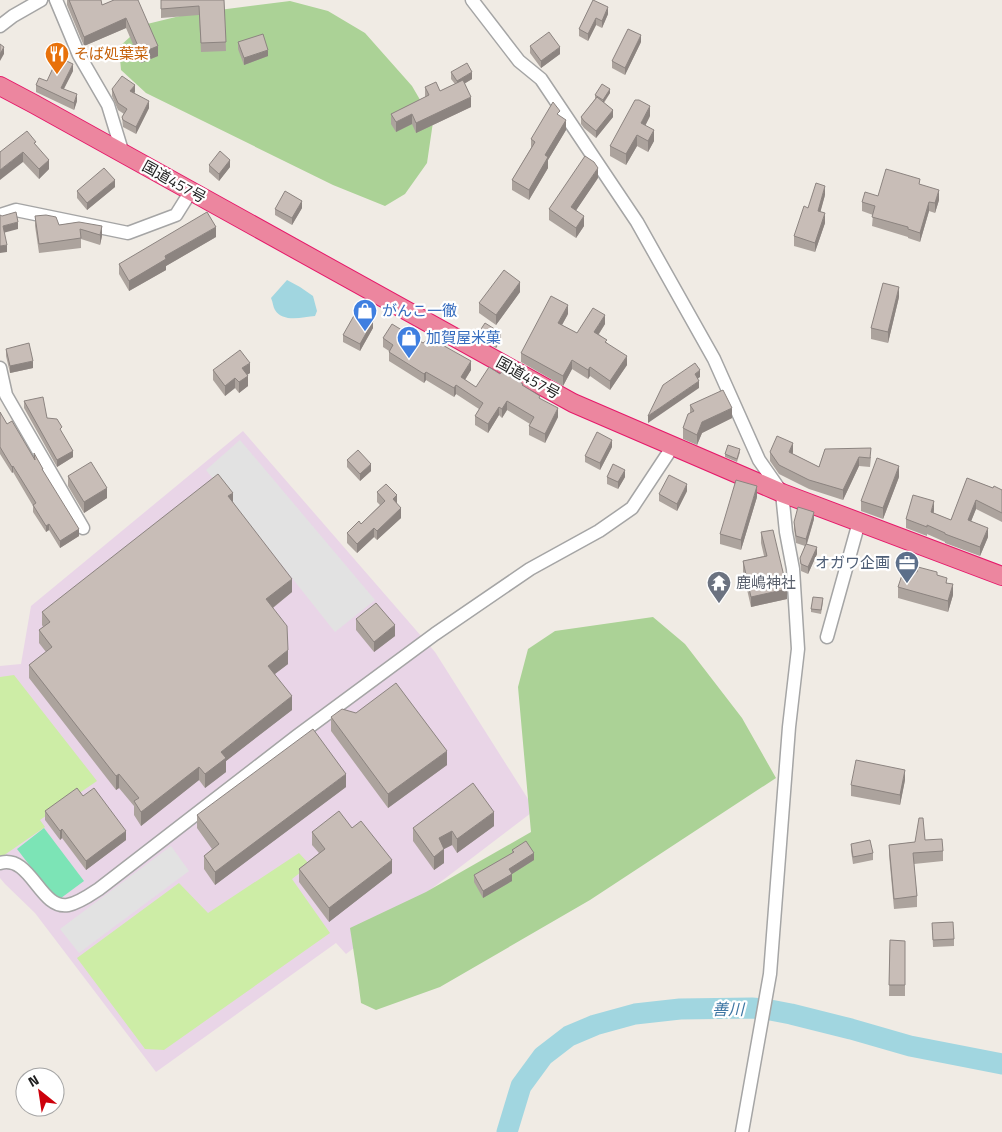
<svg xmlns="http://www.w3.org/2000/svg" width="1002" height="1132" font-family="'Titillium Web','Noto Sans JP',sans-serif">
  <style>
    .industrial { fill: #e9d5e7 }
    .grass { fill: #cdeda6 }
    .forest { fill: #abd296 }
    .pitch { fill: #7ce4b6 }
    .parking { fill: #e2e2e2 }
    .water { fill: #a1d6e0 }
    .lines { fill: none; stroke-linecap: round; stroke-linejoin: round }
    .river { stroke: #a1d6e0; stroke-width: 21 }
    .minor-casing { stroke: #a5a5a5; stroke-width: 15 }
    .highway-casing { stroke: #e6196a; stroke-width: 20 }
    .minor { stroke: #fff; stroke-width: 12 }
    .highway { stroke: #ec869f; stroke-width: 18 }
    .wall { fill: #aca39d }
    .shaded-wall { fill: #8c8480 }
    .building { fill: #c8bdb7; stroke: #8c8480 }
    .labels { text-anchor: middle; stroke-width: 4.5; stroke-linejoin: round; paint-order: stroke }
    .food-label { font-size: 15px; fill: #c56008; stroke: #fff; text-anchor: start }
    .street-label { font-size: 15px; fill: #1e1e1e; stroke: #fff }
    .shop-label { font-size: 15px; fill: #366cbe; stroke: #fff; text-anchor: start }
    .service-label { font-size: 15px; fill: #4e5e75; stroke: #fff; text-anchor: end }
    .worship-label { font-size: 15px; fill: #5b616d; stroke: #fff; text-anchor: start }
    .water-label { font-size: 16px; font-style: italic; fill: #3f77a4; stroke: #fff }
  </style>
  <rect width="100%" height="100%" fill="#f0ebe4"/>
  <!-- industrial -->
  <path class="industrial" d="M243,431L435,652L535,810L346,954L336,943L156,1072L35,913L5,884L0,878V666L21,664L31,606Z"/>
  <!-- grass -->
  <path class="grass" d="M14,675L97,781L40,820L45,827L0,858V677Z
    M299,853L310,865L292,879L330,933L164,1050L145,1049L77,958L179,883L208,913Z"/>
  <!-- forest -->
  <path class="forest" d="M290,1L328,11L365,33L412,86L433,122L427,163L405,194L385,206L333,185L146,93L121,70L119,47L143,25L188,14Z
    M653,617L685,644L742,718L776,778L590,900L440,987L376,1010L361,1003L358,980L350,928L426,892L531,832L518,687L528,649L555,631Z"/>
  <!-- pitch -->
  <path class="pitch" d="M44,828L84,881L57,901L17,849Z"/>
  <!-- parking -->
  <path class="parking" d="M240,440L375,600L335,632L206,470Z
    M171,846L189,871L79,953L60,929Z"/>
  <!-- water -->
  <path class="water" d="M287,280L300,287L313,296L317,311L315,316C303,317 283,323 275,310C273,307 273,302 271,298Z"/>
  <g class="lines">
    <!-- river -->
    <path class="river" d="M507,1132L521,1086L543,1056L569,1036L595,1025L635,1014L680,1009L752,1008L765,1009L791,1014L851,1029L910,1046L1002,1064"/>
    <defs>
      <path id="minor" d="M56,0L79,55L108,105L123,154
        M472,0L519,61L541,79L637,222L714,359L759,460L782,493L786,532L793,569L798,649L789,727L770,974L742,1132
        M0,26L13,16L41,0
        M0,215L16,210L128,233L176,215L191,191
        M0,368L6,395L83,528
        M827,637L859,522
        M0,863C31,854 40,910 68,905C79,903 90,895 99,889L297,736L435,634L530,569L599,531L632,508L673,446"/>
      <path id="highway" d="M0,86L34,104L573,403L782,493L1002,576"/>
    </defs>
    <!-- minor casing -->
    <use href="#minor" class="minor-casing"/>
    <!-- highway casing -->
    <use href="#highway" class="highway-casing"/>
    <!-- minor -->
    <use href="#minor" class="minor"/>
    <!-- highway -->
    <use href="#highway" class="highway"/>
  </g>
  <!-- wall -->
  <path class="wall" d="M67,0H101L102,5L114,0L158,56L141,63L126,28L84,46L67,5Z
    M161,0H224L226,51L201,52L199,15L161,18Z
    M593,0L608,14L602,28L596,25L588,41L579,36V29Z
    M238,42L268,56L244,65L238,49Z
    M641,42L625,75L612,68V61Z
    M530,46L560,54L541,68L530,53Z
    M73,71L64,89L77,101L74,110L36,92V85Z
    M451,72L472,79L464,84L471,107L416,133L412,124L396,132L391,124V114L425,97V87L440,91L455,84L451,79Z
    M112,89L135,92L134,93L149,108L136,134L123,127L122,117L124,114L118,110L112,96Z
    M610,93L604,103L613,117L596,138L584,128L581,124V117L595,99V95Z
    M560,116L566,130L548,160V168L529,200L512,190V180L531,148V139Z
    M650,116L645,126L654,141L648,152L637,146L626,165L610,156V146Z
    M36,145L49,169L39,179L23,162L0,152Z
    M209,165L230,167L219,181L209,172Z
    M598,178L576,210L584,226L576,238L549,220V209Z
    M920,185L939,200L935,213L929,211L920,242L908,238V237L872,226L873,215L862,211V202L878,196Z
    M115,187L87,210L77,198V191Z
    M825,195L820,212L825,223L815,252L794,246V236Z
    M302,208L292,225L275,215V209Z
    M35,216L59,225L79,222L102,236L100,245L81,239V248L39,253L35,226Z
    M216,237L166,266V270L129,291L119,274V264Z
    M520,292L496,325L479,313V303Z
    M899,297L888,343L871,339V328Z
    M568,314L562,325L577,333L605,324L599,334L627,365L610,390L590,376L588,379L572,369L563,386L521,362V353Z
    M373,328L360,351L343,342V335Z
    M479,332L501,340L496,348L479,339Z
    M383,338L423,343L471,370L465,380L476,387L500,374L523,386L540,399L558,417L545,443L529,435V426L530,424L507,410L502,418L499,415L488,433L475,425V416L479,409L456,394L454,397L426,380L424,383L389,361V351L383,347Z
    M6,349L33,368L10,373L6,356Z
    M213,370L250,373L247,375L248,386L239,393L235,388L225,396L213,380Z
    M24,401L47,418L62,433L73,457L57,467L24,408Z
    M690,405L732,418L702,433L697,445L683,439V428L690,413Z
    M0,412L7,424L34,458V453L43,471L79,536L60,548L49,530L46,532L33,512V506L13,472L12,473L0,454Z
    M612,447L600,470L585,462V456Z
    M825,449L871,457L870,467L859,466L843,500L809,489L779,474L770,461V452H793V454L819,467Z
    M740,452L737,462L725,457V454Z
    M347,460L371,471L360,481L347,467Z
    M68,476L107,498L84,513L68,486Z
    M607,477H625L618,489L607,484Z
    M899,477L883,519L861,511V501Z
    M967,478L993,488L1002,490V522L976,509L971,521L988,537L980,556L945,543V542L927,534V536L906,528V519L934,510V513L951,520Z
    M687,491L677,511L659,501V494Z
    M377,492L397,504L401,518L377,540L374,537L357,553L347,543V533L361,524L380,505L377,502Z
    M757,497L741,550L720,544V534Z
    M233,502L292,592L273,608L288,664L275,674L292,710L226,761V772L205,788L199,780L141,826L134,815V806L119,788L116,790L29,678V665L46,652L39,643V630L43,627L42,625V612Z
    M814,519L807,544L817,554L808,574L801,571L800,558L805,546L796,543L794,529V522Z
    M761,532L787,599L751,607L743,572V561L764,556L761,543Z
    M917,572L937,575L947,583L953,595L948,612L898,598V587Z
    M823,602L821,614L811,612V609Z
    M356,619L395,636L374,652L356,630Z
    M331,717L447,765L388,808L331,731Z
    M905,780L900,805L851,796V785Z
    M346,787L215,885L204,869V856L212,849L197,828V815Z
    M83,796L126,840L86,870L62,838L60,840L45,820V811Z
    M494,826L457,853L452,845L444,849V863L434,870L413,841V828Z
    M352,828L392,873L329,922L299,882V869L319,853L312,845V832Z
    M925,840L943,851V861L914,864L917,896V907L894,909L889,855V845L915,842Z
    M851,844L873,853V860L853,864L851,851Z
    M512,850L534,860L512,874V881L483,898L474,882V875L512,853Z
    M932,923L954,939V946L933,947Z
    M890,940L905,941V996H889Z"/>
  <!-- shaded-wall -->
  <path class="shaded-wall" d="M608,7V14L602,28V21Z
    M126,18V28L84,46V37Z
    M596,18V25L588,41V34Z
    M641,35V42L625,75V68Z
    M158,46V56L141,63V53Z
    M4,47V54L0,61V54Z
    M560,47V54L541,68V61Z
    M268,50V56L244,65V58Z
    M73,64V71L61,94V88Z
    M472,72V79L457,88V81Z
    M135,85V92L130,98V91Z
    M610,89V93L603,103V100Z
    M77,94V101L74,110V103Z
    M471,97V107L416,133V123Z
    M149,101V108L136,134V127Z
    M650,106V116L641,134V123Z
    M613,110V117L596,138V131Z
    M412,114V124L396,132V122Z
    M566,120V130L548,160V168L529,200V190L545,155Z
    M654,130V141L648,152V141Z
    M637,135V146L626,165V154Z
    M23,152V162L0,180V170Z
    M49,160V169L39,179V169Z
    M230,160V167L219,181V174Z
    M598,168V178L571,218V207Z
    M115,180V187L87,210V203Z
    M825,186V195L818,221V211Z
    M939,190V200L935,213V203Z
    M302,201V208L292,225V218Z
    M929,202V211L920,242V233Z
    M825,213V223L815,252V243Z
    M584,216V226L576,238V228Z
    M18,222V229L3,233V226Z
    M102,226V236L100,245V235Z
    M216,227V237L166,266V270L129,291V281L165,256Z
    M7,245V252L0,253V246Z
    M520,282V292L496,325V315Z
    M899,287V297L888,343V332Z
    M568,305V314L558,332V323Z
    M605,315V324L594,341V332Z
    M373,321V328L360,351V344Z
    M501,333V340L496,348V341Z
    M627,356V365L610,390V381Z
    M572,360V369L563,386V376Z
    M33,361V368L10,373V366Z
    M471,361V370L461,386V377Z
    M250,363V373L242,378V368Z
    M590,367V376L588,379V370Z
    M700,370V377L695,381V374Z
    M426,372V380L424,383V374Z
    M248,376V386L239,393V382Z
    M235,378V388L225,396V386Z
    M699,381V388L648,423V416Z
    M456,385V394L454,397V388Z
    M507,401V410L502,418V409Z
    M499,407V415L488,433V424Z
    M558,408V417L545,443V434Z
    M732,408V418L702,433L697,445V435L702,422Z
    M612,440V447L600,470V463Z
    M793,443V452L789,461V452Z
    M73,451V457L57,467V460Z
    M859,457V466L843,500V490Z
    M371,464V471L360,481V474Z
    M13,466V472L12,473V467Z
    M899,466V477L883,519V508Z
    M625,470V477L618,489V482Z
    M687,484V491L677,511V504Z
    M757,486V497L741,550V540Z
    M107,488V498L84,513V502Z
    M233,493V506L228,496Z
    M397,495V505L393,499Z
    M976,500V509L968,529V520Z
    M934,501V510L931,521V512Z
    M401,508V518L377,540V531Z
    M814,512V519L806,546V539Z
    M49,524V530L46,532V526Z
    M374,528V537L357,553V544Z
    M988,528V537L980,556V547Z
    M79,529V536L60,548V541Z
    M817,547V554L808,574V567Z
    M292,579V592L266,613V599Z
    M953,584V595L948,612V601Z
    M787,589V599L751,607V597Z
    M395,625V636L374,652V642Z
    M288,650V664L268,679V666Z
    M292,696V710L226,761V772L205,788V774L221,752Z
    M447,751V765L388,808V794Z
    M199,767V780L141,826V812Z
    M905,770V780L900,805V795Z
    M119,774V788L116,790V776Z
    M346,774V787L215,885V872Z
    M494,812V826L457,853V839Z
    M62,829V838L60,840V831Z
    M126,831V840L86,870V861Z
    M452,831V845L444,849V863L434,870V857L439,838Z
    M534,853V860L512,874V881L483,898V891L509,869Z
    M392,860V873L329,922V908Z"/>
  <!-- building -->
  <path class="building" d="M69,0H101L102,5L114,0H138L158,46L141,53L126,18L84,37Z
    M161,0H224L226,42L201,43L199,6L161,9Z
    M593,0L608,7L602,21L596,18L588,34L579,29Z
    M628,29L641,35L625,68L612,61Z
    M549,32L560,47L541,61L530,46Z
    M263,34L268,50L244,58L238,42Z
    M0,44L4,47L0,54Z
    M58,57L73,64L61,88L77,94L74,103L36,85L39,78L47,81Z
    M467,63L472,72L457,81L451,72Z
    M122,76L135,85L130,91L149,101L136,127L123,120L122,117L127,109L118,103L112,89Z
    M463,80L471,97L416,123L412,114L396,122L391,114L429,95L425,87L436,82L440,91Z
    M602,84L610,89L603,100L595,95Z
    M597,97L613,110L596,131L584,121L581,117Z
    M635,100H639L650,106L641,123L654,130L648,141L637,135L626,154L610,146Z
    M553,102L560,111L557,114L566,120L545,155L548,157L529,190L512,180L535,142L531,139Z
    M27,131L36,142L34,143L49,160L39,169L23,152L0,170V152Z
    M220,151L230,160L219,174L209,165Z
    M585,156L594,162L598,168L571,207L584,216L576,228L549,209Z
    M104,168L115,180L87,203L77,191Z
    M886,169L920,179L919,184L939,190L935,203L929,202L920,233L908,229V227L872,217L875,206L862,202L865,192L878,196Z
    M816,183L825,186L818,211L825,213L815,243L794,236L804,206L808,208Z
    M285,191L302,201L292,218L275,209Z
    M16,212L18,222L3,226L7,245L0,246V215L2,216Z
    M207,212L216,227L165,256L166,259L129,281L119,264Z
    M46,215L56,217L59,225L79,222L102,226L100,235L80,229L81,238L39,244L35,216Z
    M504,270L520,282L496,315L479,303Z
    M883,283L899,287L888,332L871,328Z
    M551,296L568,305L558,323L577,333L593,308L605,315L594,332L607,340L605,342L627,356L610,381L590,367L588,370L572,360L563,376L521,353Z
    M356,312L373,321L360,344L343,335Z
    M485,323L501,333L496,341L479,332Z
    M392,324L423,343L430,338L471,361L461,377L476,387L489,367L500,374L502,371L523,384L522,385L540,396L539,398L558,408L545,434L529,426L534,417L507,401L502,409L499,407L488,424L475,416L483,403L456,385L454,388L426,372L424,374L389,352L393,345L383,338Z
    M29,343L33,361L10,366L6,349Z
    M240,350L250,363L242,368L248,376L239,382L235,378L225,386L213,370Z
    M695,363L700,370L695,374L699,381L648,416L663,385Z
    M723,390L732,408L702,422L697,435L683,428L688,414L694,411L690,405Z
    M43,397L47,418L57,419L62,427L60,429L73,451L57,460L24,401Z
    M0,412L7,424L12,421L35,460L34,453L43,469H42L79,529L60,541L49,524L46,526L33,505L36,503L13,466L12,467L0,447Z
    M597,432L612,440L600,463L585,456Z
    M777,436L793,443L789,452L819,467L825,449L871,448L870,458L859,457L843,490L809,480L779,465L770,452Z
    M728,445L740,449L737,459L725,454Z
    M358,450L371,464L360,474L347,460Z
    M877,458L899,466L883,508L861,501Z
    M91,462L107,488L84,502L68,476Z
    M613,464L625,470L618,482L607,477Z
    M218,474L233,493L228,496L292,579L266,599L287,626L288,650L268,666L292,696L221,752L226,758L205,774L199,767L141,812L134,801L139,798L119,774L116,776L29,665L52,647L39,630L50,622L42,612Z
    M669,475L687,484L677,504L659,494Z
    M967,478L993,488L994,486L1002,490V513L976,500L968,520L988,528L980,547L945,534V533L927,525V527L906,519L913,495L934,501L931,512L951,520Z
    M736,480L757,486L741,540L720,534Z
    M386,484L397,495L393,499L401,508L377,531L374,528L357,544L347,533L359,521L361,524L385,501L377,492Z
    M798,507L814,512L806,539L796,536L794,522Z
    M773,530L787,589L751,597L743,561L767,556L761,532Z
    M806,544L817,547L808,567L801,564L800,558Z
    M918,567L937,572V575L947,578L946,583L953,584L948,601L898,587L904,569L917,572Z
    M813,597L823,598L821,610L811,609Z
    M376,603L395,625L374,642L356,619Z
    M396,683L447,751L388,794L331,717L342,709L356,713Z
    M313,729L346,774L215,872L204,856L219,844L197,815Z
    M856,760L905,770L900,795L851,785Z
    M473,783L494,812L457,839L452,831L439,838L444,849L434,857L413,828Z
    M77,788L83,796L94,788L126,831L86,861L62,829L60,831L45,811Z
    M339,811L352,828L361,821L392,860L329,908L299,869L325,849L312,832Z
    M919,818H923L925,840L942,839L943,851L913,853L917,896L894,899L889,845L915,842Z
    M870,840L873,853L853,857L851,844Z
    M526,841L534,853L509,869L512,874L483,891L474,875L514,852L512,850Z
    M953,922L954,939L933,940L932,923Z
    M890,940L905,941V985H889Z"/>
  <!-- icons -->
  <defs>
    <symbol id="restaurant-pin" viewBox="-11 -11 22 30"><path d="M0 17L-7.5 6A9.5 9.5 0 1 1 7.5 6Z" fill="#e8710a" stroke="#fff"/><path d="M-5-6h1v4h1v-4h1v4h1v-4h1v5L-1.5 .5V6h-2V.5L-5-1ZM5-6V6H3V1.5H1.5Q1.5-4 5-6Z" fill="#fff"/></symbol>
    <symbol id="shop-pin" viewBox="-11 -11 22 30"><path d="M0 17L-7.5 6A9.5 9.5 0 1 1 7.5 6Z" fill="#3f7fe0" stroke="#fff"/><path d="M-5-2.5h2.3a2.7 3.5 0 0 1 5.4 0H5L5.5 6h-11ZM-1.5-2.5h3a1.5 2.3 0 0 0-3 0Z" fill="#fff"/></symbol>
    <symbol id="office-pin" viewBox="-11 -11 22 30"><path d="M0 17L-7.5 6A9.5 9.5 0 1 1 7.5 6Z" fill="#5c6f8a" stroke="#fff"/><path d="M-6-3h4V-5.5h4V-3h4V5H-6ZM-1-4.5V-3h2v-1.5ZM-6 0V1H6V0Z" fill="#fff"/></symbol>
    <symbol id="temple-pin" viewBox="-11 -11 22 30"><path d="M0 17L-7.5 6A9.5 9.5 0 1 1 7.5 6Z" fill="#6b7280" stroke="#fff"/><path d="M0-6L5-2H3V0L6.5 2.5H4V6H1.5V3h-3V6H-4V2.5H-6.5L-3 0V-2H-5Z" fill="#fff"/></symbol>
  </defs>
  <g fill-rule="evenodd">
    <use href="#restaurant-pin" x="43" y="40" width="28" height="38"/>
    <use href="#shop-pin" x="351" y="297" width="28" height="38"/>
    <use href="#shop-pin" x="395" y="324" width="28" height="38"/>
    <use href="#office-pin" x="893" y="549" width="28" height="38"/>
    <use href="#temple-pin" x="705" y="569" width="28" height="38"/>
  </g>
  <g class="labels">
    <!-- food labels -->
    <g class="food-label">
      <text x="74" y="59">そば処葉菜</text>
    </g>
    <!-- street labels -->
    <g class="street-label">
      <text transform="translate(174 182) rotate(29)" y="5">国道457号</text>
      <text transform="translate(528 378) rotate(29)" y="5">国道457号</text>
    </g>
    <!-- shop labels -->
    <g class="shop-label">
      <text x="382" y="316">がんこ一徹</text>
      <text x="426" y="343">加賀屋米菓</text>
    </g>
    <!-- service labels -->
    <g class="service-label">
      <text x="890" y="568">オガワ企画</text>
    </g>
    <!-- worship labels -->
    <g class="worship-label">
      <text x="736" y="588">鹿嶋神社</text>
    </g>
    <!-- water labels -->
    <g class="water-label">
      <text x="728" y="1015">善川</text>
    </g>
  </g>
  <!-- north arrow -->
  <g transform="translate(40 1092) rotate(330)"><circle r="24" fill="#ffffff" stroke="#a5a5a5"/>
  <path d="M0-4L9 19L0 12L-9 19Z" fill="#cd000b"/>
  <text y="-8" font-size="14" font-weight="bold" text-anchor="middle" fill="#1e1e1e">N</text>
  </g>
</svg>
